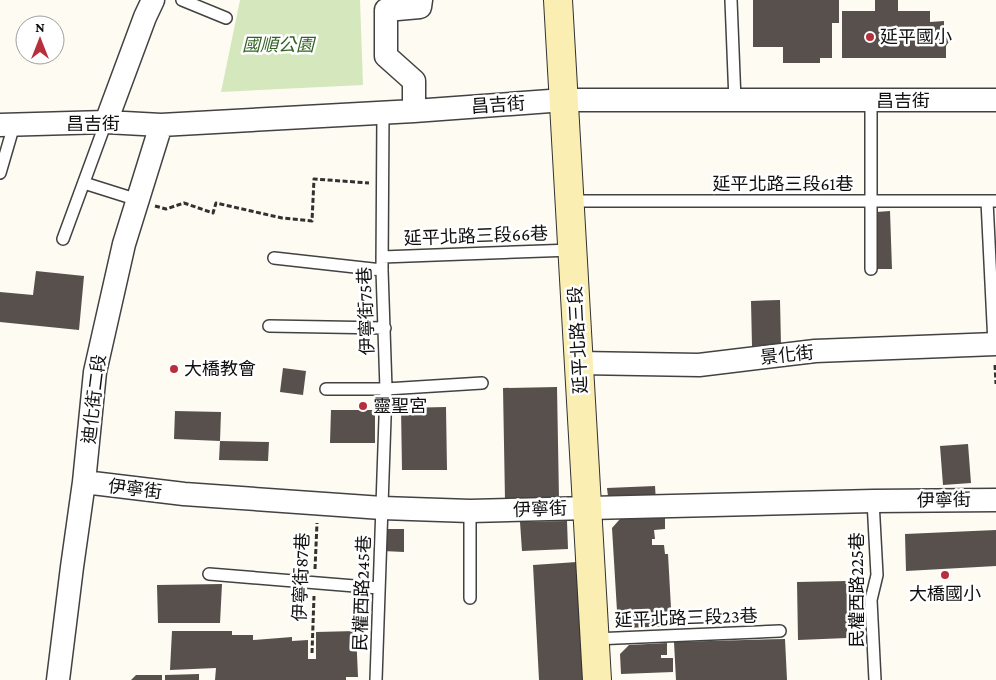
<svg xmlns="http://www.w3.org/2000/svg" width="996" height="680" font-family="'Crimson Pro','Noto Sans TC',serif">
  <style>
    .green { fill: #d5e7bd }
    .building { fill: #57504c }
    .lines { fill: none; stroke-linecap: round; stroke-linejoin: round }
    .lane-casing { stroke: #424242; stroke-width: 14 }
    .street-casing { stroke: #424242; stroke-width: 25 }
    .secondary-casing { stroke: #313131; stroke-width: 30 }
    .path { stroke: #313131; stroke-width: 3; stroke-dasharray: 5 2.5; stroke-linecap: butt }
    .lane { stroke: #fff; stroke-width: 11 }
    .street { stroke: #fff; stroke-width: 22 }
    .secondary { stroke: #faeeb2; stroke-width: 28 }
    .poi-dot { fill: #b72f3c; stroke: #fff; stroke-width: 2 }
    .labels { text-anchor: middle; stroke-width: 5; stroke-linejoin: round; paint-order: stroke }
    .poi-label { font-size: 18px; fill: #0f0f0f; stroke: #fff; text-anchor: start }
    .park-label { font-size: 18px; font-style: italic; fill: #336323; stroke: #fff }
    .street-label { font-size: 18px; fill: #0f0f0f; stroke: #fff }
  </style>
  <rect width="100%" height="100%" fill="#fefbf2"/>
  <!-- green -->
  <path class="green" d="M240,0H360L363,85L221,92Z"/>
  <!-- building -->
  <path class="building" d="M753,0H839V23H832V58H820V63H783V47H753Z
    M875,0H898V11H930V22L944,21V28L952,37L946,46V58H842V11H875Z
    M890,211L892,269H878L876,212Z
    M36,271L84,276L79,330L0,322V292L33,295Z
    M780,300L781,345L752,346L751,301Z
    M283,368L306,371L303,395L280,392Z
    M557,387L559,499L505,500L503,388Z
    M446,407L447,470H402L401,408Z
    M331,410H375V443H330Z
    M175,411L221,412L220,441L174,439Z
    M220,441L269,442L268,461L219,460Z
    M968,444L971,483L943,485L940,446Z
    M655,486L656,502L609,505L607,488Z
    M665,517V529L654,530L655,539H652V545H664L665,554H668L672,626L626,628L619,620L617,611L612,528L620,519Z
    M567,521L568,549L522,551L520,522Z
    M384,529H404V552L383,551Z
    M996,530V566L906,571L905,534Z
    M577,562L584,680H539L533,565Z
    M847,581V638L798,640L797,582Z
    M222,584L220,623H158L157,585Z
    M172,631H232V635H253V640L292,637V641L308,640V659H316V632L356,631L358,677H346V680H215L216,668L170,670Z
    M785,639L787,680H676L674,642Z
    M667,643V655H661V658H673V672L621,674L620,654L629,645Z
    M199,674V680H165V675Z
    M136,675H162V680H131Z"/>
  <g class="lines">
    <defs>
      <path id="lane" d="M182,0L226,18
        M731,0L735,101
        M0,173L14,125
        M84,183L138,200
        M570,201H996
        M987,201L994,344
        M63,239L106,122
        M382,257L572,250
        M274,258L382,270
        M871,269V101
        M269,326L385,328
        M326,389H386L482,383
        M873,501L877,575L871,600L875,680
        M209,574L379,588
        M470,598V511
        M594,639L780,631
        M376,680L386,389L382,270L383,113"/>
      <path id="street" d="M414,111V81L386,56V10L420,7L421,0
        M106,122L145,17L153,0
        M0,125L106,122L161,125L414,111L564,100H996
        M579,363L699,365L815,351L996,344
        M84,482L184,494L382,508L470,511L873,501L996,500
        M58,680L72,567L84,482L95,372L124,244L161,125"/>
      <path id="secondary" d="M558,0L597,680"/>
    </defs>
    <!-- lane casing -->
    <use href="#lane" class="lane-casing"/>
    <!-- street casing -->
    <use href="#street" class="street-casing"/>
    <!-- secondary casing -->
    <use href="#secondary" class="secondary-casing"/>
    <!-- path -->
    <path class="path" d="M155,206L166,209L184,203L213,213L216,203L282,218L312,221L314,179L369,183
      M995,365L996,384
      M315,569L317,523
      M312,653L314,596"/>
    <!-- lane -->
    <use href="#lane" class="lane"/>
    <!-- street -->
    <use href="#street" class="street"/>
    <!-- secondary -->
    <use href="#secondary" class="secondary"/>
  </g>
  <!-- markers -->
  <g class="poi-dot">
    <circle cx="870" cy="37" r="5"/>
    <circle cx="174" cy="369" r="5"/>
    <circle cx="363" cy="406" r="5"/>
    <circle cx="945" cy="575" r="5"/>
  </g>
  <g class="labels">
    <!-- poi labels -->
    <g class="poi-label">
      <text x="880" y="43">延平國小</text>
      <text x="184" y="375">大橋教會</text>
      <text x="373" y="412">靈聖宮</text>
      <text x="945" y="600" text-anchor="middle">大橋國小</text>
    </g>
    <!-- park labels -->
    <g class="park-label">
      <text x="278" y="51">國順公園</text>
    </g>
    <!-- street labels -->
    <g class="street-label">
      <text x="903" y="107">昌吉街</text>
      <text transform="translate(498 105) rotate(-4)" y="6">昌吉街</text>
      <text x="93" y="130">昌吉街</text>
      <text x="783" y="190">延平北路三段61巷</text>
      <text transform="translate(476 236) rotate(-2)" y="6">延平北路三段66巷</text>
      <text transform="translate(366 311) rotate(-92)" y="6">伊寧街75巷</text>
      <text transform="translate(578 340) rotate(-93)" y="6">延平北路三段</text>
      <text transform="translate(787 355) rotate(-6)" y="6">景化街</text>
      <text transform="translate(94 399) rotate(-83)" y="6">迪化街二段</text>
      <text transform="translate(135 489) rotate(7)" y="6">伊寧街</text>
      <text transform="translate(944 500) rotate(-1)" y="6">伊寧街</text>
      <text transform="translate(540 509) rotate(-2)" y="6">伊寧街</text>
      <text transform="translate(301 577) rotate(-88)" y="6">伊寧街87巷</text>
      <text transform="translate(857 590) rotate(-90)" y="6">民權西路225巷</text>
      <text transform="translate(362 593) rotate(-88)" y="6">民權西路245巷</text>
      <text transform="translate(686 618) rotate(-2)" y="6">延平北路三段23巷</text>
    </g>
  </g>
  <!-- north arrow -->
  <g transform="translate(40 40)"><circle r="24" fill="#ffffff" stroke="#9f9f9f"/>
  <path d="M0-4L9 19L0 12L-9 19Z" fill="#b72f3c"/>
  <text y="-8" font-size="14" font-weight="bold" text-anchor="middle" fill="#0f0f0f">N</text>
  </g>
</svg>
